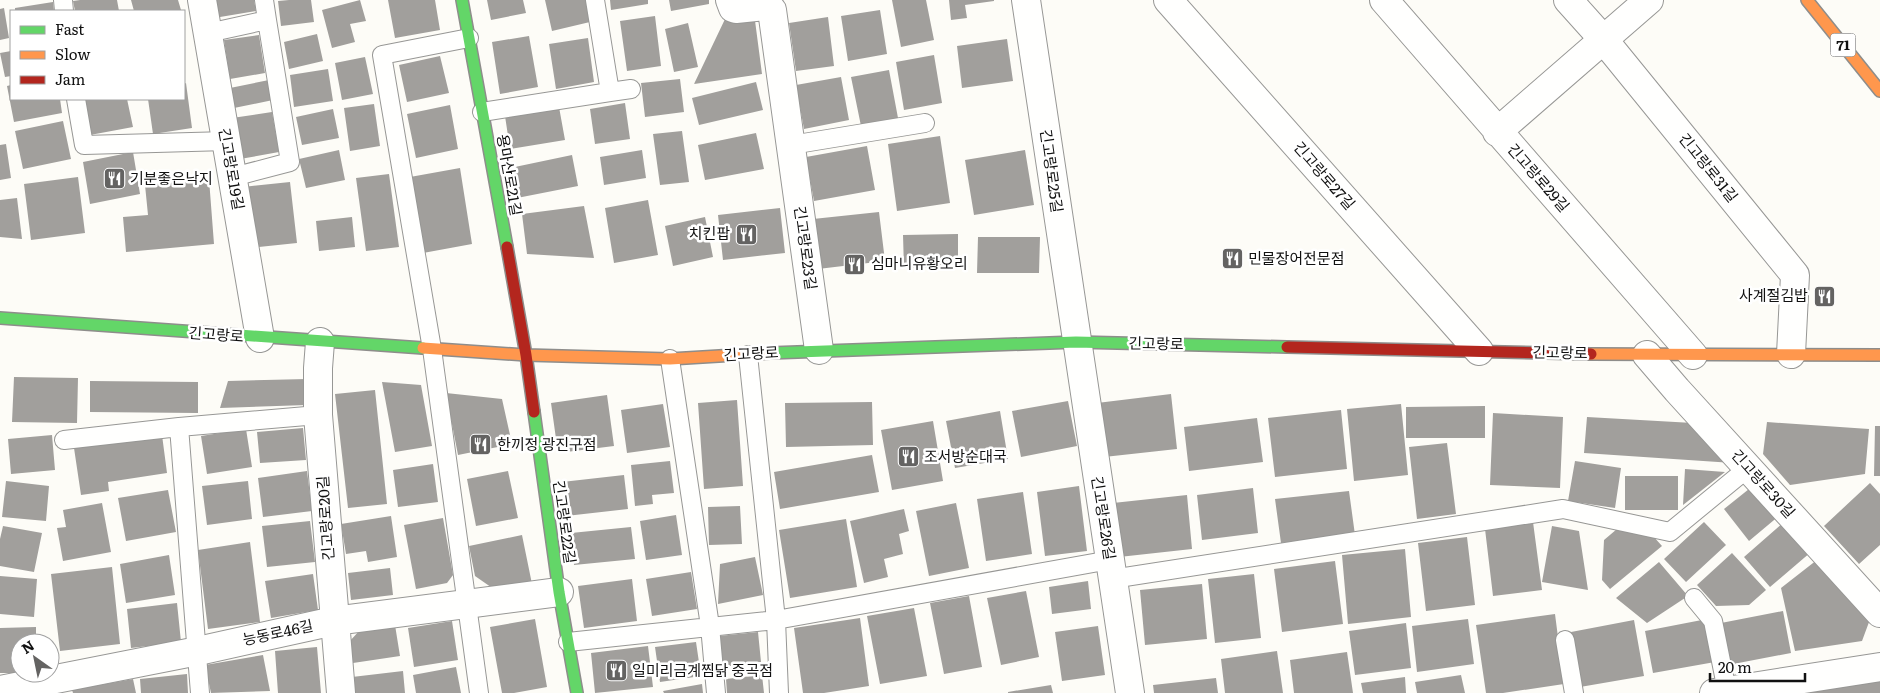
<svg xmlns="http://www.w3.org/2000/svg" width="1880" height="693" font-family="Literata,'Noto Sans KR',serif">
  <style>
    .building { fill: #a19f9c }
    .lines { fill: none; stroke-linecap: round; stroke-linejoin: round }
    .lane-casing { stroke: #979795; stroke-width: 20 }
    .street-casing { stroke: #979795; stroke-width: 30 }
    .fast-casing { stroke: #8e8d8b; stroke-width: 14 }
    .slow-casing { stroke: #8e8d8b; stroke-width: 14 }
    .jam-casing { stroke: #8e8d8b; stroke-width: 14 }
    .lane { stroke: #fffffe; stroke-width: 18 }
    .street { stroke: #fffffe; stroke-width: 28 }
    .fast { stroke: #63d668; stroke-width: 11 }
    .slow { stroke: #ff974d; stroke-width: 11 }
    .jam { stroke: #b3261e; stroke-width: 11 }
    .labels { text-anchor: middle; stroke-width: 5; stroke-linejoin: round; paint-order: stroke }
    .shield { fill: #fff; stroke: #585858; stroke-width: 1 }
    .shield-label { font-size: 14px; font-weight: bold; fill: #111 }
    .street-label { font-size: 15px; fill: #111; stroke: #fff }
    .poi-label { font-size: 15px; fill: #111; stroke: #fff; text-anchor: start }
  </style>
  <rect width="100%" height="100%" fill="#fdfcf7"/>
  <!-- building -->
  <path class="building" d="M80,0H117L119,11H75L73,1Z
    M131,0H178L181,10L174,11H134Z
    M211,0H254L256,11L214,18Z
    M289,0H311L314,22L281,26L278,1Z
    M360,0L366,21L350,24L355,42L332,48L322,10Z
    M388,0H435L440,30L395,38Z
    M487,0H523L526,13L491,20Z
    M545,0H586L590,22L552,31Z
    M610,0H648V4L611,10Z
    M669,0H709V4L671,11Z
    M892,0H926L934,40L901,47Z
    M949,0H994V1L965,5L967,18L951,20Z
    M53,2L54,11H15V8Z
    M4,8L9,38L0,40V9Z
    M880,10L887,54L848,61L841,16Z
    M754,13L762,74L694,84L726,17Z
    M655,16L661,66L627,71L620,21Z
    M828,17L834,66L796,71L789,23Z
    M688,23L698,67L674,72L665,29Z
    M317,34L323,61L289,69L284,42Z
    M259,35L265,73L230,79L224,40Z
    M529,36L538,87L500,94L492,42Z
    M588,38L594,82L556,89L549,44Z
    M1007,39L1013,81L962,88L957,46Z
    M11,51V76L5,77L0,53Z
    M934,55L942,103L904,110L896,62Z
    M440,56L449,93L407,102L399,65Z
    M365,57L373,94L342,100L335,63Z
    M328,69L333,101L294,107L290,75Z
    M889,70L898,118L861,126L851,77Z
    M841,77L849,120L804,129L796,85Z
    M680,79L684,112L645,117L641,83Z
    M269,80L273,100L234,108L230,88Z
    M756,82L763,110L699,125L692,98Z
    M186,83L192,128L153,134L148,99H184V84Z
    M11,85V99H60L62,113L14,122L7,86Z
    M82,99H127L133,127L90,135Z
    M625,103L630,139L595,144L590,109Z
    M374,104L380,146L350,151L344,108Z
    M450,105L458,149L416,158L407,114Z
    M559,107L565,140L510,149L505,116Z
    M333,109L339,138L302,145L296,117Z
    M272,112L279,152L240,159L232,118Z
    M63,121L71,159L23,169L15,131Z
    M682,131L689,182L660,185L653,134Z
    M756,133L764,169L705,180L698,145Z
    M940,136L950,203L897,211L888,144Z
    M6,144L11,178L0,180V145Z
    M867,146L875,190L814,201L806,157Z
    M339,150L345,180L306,188L299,159Z
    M642,150L646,178L604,185L600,157Z
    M1025,150L1034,205L974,215L965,160Z
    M133,152L140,194L90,204L83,162Z
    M572,155L578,186L517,198L510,168Z
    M460,168L472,244L423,253L410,177Z
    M389,174L399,247L366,251L356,178Z
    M78,177L85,233L31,240L24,184Z
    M209,179L214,244L126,252L123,217L148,215L145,185Z
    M290,182L297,243L249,248L243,187Z
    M17,198L22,239L0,237V200Z
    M648,200L658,255L614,263L605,208Z
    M584,206L594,258L527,254L522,214Z
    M780,208L785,253L723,260L718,215Z
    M879,212L885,261L818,269L813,219Z
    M352,217L355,247L319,251L316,221Z
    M705,217L713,257L673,266L665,226Z
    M958,234V267L904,268L903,235Z
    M978,237H1040L1039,273H977Z
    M14,377L78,378L77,423L12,422Z
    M307,379V405L220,408L228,381Z
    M90,381L198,382V413L90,412Z
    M382,382L421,385L432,446L395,452Z
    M375,390L387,504L348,508L335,394Z
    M446,393L502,399L512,444L458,455Z
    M1171,394L1177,449L1104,457L1097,403Z
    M607,395L614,446L558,453L551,403Z
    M737,400L743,486L704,489L698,403Z
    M1068,401L1077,446L1021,457L1012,411Z
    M872,402L873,445L786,447L785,403Z
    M663,404L670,447L627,453L621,410Z
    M1401,404L1408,475L1354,481L1347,409Z
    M1485,406V438H1406V407Z
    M1341,410L1347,469L1275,477L1268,418Z
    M1000,411L1008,459L955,468L946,421Z
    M1493,413L1563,417L1560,488L1490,485Z
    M1587,417L1693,423L1733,463L1584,453Z
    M1257,418L1263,462L1189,471L1184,427Z
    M933,421L943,481L892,490L881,430Z
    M1767,422L1869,429L1865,474L1790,485L1763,454Z
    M1875,426H1880V476H1874Z
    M303,428L306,460L260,463L257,432Z
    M246,429L252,467L207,474L201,436Z
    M52,435L55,470L11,474L8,439Z
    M162,435L167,473L108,482L109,491L81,495L74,448Z
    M1447,443L1456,514L1417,519L1409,447Z
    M872,455L879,492L780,509L774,472Z
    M670,461L674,493L652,495L653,504L635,506L631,465Z
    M1575,461L1621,468L1615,508L1568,501Z
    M433,464L438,502L398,507L393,470Z
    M1685,469L1725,472L1683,505Z
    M307,471L312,511L263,517L258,478Z
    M508,471L518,518L476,526L467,479Z
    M624,475L628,509L566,516L562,482Z
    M1625,476H1678V510H1625Z
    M6,481L49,486L46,521L2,517Z
    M248,481L252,519L207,525L202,486Z
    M1870,483L1880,494V545L1859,564L1824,526Z
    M1754,485L1780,515L1749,541L1724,509Z
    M1079,486L1087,551L1045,556L1037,492Z
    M1253,488L1258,533L1202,540L1197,495Z
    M168,490L176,532L126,541L118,498Z
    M1349,491L1355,535L1281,543L1275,499Z
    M1023,492L1032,554L986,561L977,499Z
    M1187,495L1192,549L1119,557L1113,503Z
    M102,503L111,552L63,561L57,528L66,527L63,510Z
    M956,503L969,568L929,576L916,511Z
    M740,506L742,544L709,545L708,507Z
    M904,509L909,531L899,534L903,554L884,559L888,577L864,583L850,521Z
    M676,515L682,555L646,560L640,521Z
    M391,516L397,557L368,562L366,551L346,554L341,524Z
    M443,518L453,575L447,583L416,589L404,525Z
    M846,519L857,587L790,598L779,530Z
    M310,521L315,562L267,567L262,526Z
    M1533,522L1542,590L1493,596L1485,529Z
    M1704,522L1726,545L1686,582L1664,559Z
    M1784,522L1811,552L1770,587L1744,557Z
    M3,526L42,533L34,572L0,566V539Z
    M1552,526L1579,531L1588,590L1542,582Z
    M631,527L635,559L574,565L571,533Z
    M1617,529L1653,536L1662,546L1610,589L1602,580L1604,540Z
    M522,535L532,584L498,592L475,576L469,546Z
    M1467,537L1475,605L1426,611L1418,543Z
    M250,542L260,622L208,629L198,550Z
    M1405,549L1411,617L1348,624L1342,555Z
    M1732,553L1766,590L1749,605L1716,606L1697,585Z
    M169,555L175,595L126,603L120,564Z
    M1822,556L1872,614L1862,641L1795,651L1781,588Z
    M755,557L763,595L718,604L720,564Z
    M1335,561L1343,624L1282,632L1274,569Z
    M1659,562L1688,596L1647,623L1616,598Z
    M112,567L120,644L60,651L51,574Z
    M390,568L393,595L351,600L348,573Z
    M691,572L697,609L652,616L646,579Z
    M313,574L318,610L271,618L265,581Z
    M1254,574L1261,638L1215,643L1208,579Z
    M0,576L37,579L34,617L0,614Z
    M632,579L637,621L584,628L578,586Z
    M1088,581L1091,609L1052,614L1049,587Z
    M1202,584L1207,639L1145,645L1140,590Z
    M1026,591L1039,657L1001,665L987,598Z
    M969,596L982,667L944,674L930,603Z
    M177,603L181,642L131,648L127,609Z
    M914,608L927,676L880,684L867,616Z
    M1783,611L1791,653L1728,665L1721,623Z
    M1555,614L1564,684L1503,693H1486L1476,625Z
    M860,618L869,686L824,693H803L794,628Z
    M535,619L547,687L514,693H502L490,627Z
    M1468,619L1474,664L1417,672L1412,626Z
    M1707,619L1715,662L1653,673L1645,631Z
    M1634,620L1644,676L1580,687L1571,632Z
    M452,621L458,660L414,667L408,628Z
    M1406,623L1411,668L1355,675L1349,631Z
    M395,625L400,656L353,663L349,642L360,630Z
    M1098,626L1105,675L1062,681L1055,632Z
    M36,627V643H20V673H0V628Z
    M758,632L761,662L722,667L719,636Z
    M696,642L701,676L660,682L655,647Z
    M648,646L653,687L595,693L591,653Z
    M317,647L321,693H278L275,651Z
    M1277,651L1283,693H1225L1221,659Z
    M1347,652L1353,693H1294L1290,660Z
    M263,655L270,691L211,693L205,665Z
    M456,667L461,693H416L413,675Z
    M403,671L405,693H354L352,677Z
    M1880,673V693H1769Z
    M187,674L188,693H141L140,679Z
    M762,675L764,693H727L726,679Z
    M1461,675L1465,693H1417L1415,682Z
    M1405,677L1406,693H1363L1361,683Z
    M1216,678L1218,693H1154L1153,685Z
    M133,679L136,693H73L72,690Z
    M702,684L703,693H664L663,691Z
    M1051,685L1053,693H1008V692Z"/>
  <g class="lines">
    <defs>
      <path id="lane" d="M63,0L64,11
        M264,0L267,20
        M208,33L267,20L290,162L233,177
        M469,38L382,55L432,349L479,693
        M610,92L631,89
        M76,99L84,145L227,141
        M482,112L610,92L595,0
        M791,145L925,123
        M748,355L776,620L779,693
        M670,359L710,626L716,693
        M179,427L200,693
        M64,440L179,427L318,415
        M1112,579L1563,509L1670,532L1748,468
        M1694,598L1713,621L1727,691
        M1565,640L1574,693
        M568,642L776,620L1110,560"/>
      <path id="street" d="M202,0L260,338
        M730,0L733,8L736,9L767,6L772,10L819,350
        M1026,0L1130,693
        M1168,0L1479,351
        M1384,0L1693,355
        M1568,0L1603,39L1795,275L1791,354
        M1497,132L1649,0
        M320,342L318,368V415L341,693
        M1647,355L1677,390L1880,613
        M0,690L198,651L334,621L559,592
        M1714,693L1880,667"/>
      <path id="fast" d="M462,0L507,247
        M0,318L423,348
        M770,353L1076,342L1287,347
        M534,412L559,592L577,693"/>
      <path id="slow" d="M1807,0L1880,91
        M423,348L526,355L670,359L770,353
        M1591,354L1880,355"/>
      <path id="jam" d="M507,247L526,355L534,412
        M1287,347L1591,354"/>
    </defs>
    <!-- lane casing -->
    <use href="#lane" class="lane-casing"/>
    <!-- street casing -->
    <use href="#street" class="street-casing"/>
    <!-- fast casing -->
    <use href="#fast" class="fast-casing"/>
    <!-- slow casing -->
    <use href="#slow" class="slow-casing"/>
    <!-- jam casing -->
    <use href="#jam" class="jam-casing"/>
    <!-- lane -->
    <use href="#lane" class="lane"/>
    <!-- street -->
    <use href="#street" class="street"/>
    <!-- fast -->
    <use href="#fast" class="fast"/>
    <!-- slow -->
    <use href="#slow" class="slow"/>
    <!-- jam -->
    <use href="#jam" class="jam"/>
  </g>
  <!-- icons -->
  <defs>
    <symbol id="restaurant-square" viewBox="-11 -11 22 22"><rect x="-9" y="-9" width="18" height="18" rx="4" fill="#646362" stroke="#fff"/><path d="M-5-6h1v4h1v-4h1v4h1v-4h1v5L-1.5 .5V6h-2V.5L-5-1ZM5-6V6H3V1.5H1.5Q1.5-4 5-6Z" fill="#fff"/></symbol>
  </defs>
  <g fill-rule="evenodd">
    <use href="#restaurant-square" x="102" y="166" width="25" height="25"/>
    <use href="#restaurant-square" x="734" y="222" width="25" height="25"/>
    <use href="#restaurant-square" x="1220" y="246" width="25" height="25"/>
    <use href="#restaurant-square" x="842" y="252" width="25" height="25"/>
    <use href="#restaurant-square" x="1812" y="284" width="25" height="25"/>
    <use href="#restaurant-square" x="468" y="432" width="25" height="25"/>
    <use href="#restaurant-square" x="896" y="444" width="25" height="25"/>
    <use href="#restaurant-square" x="604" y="658" width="25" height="25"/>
  </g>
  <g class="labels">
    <!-- shield labels -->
    <rect class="shield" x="1830.5" y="33.5" width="25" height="23" rx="4"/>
    <g class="shield-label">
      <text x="1843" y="50">71</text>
    </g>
    <!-- street labels -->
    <g class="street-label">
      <text transform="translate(1708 168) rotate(51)" y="5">긴고랑로31길</text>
      <text transform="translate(231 169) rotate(80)" y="5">긴고랑로19길</text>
      <text transform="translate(1051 171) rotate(82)" y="5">긴고랑로25길</text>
      <text transform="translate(509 175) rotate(80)" y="5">용마산로21길</text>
      <text transform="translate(1324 176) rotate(49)" y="5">긴고랑로27길</text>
      <text transform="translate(1538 178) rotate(49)" y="5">긴고랑로29길</text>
      <text transform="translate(805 248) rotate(82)" y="5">긴고랑로23길</text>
      <text transform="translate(216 335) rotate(4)" y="5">긴고랑로</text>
      <text transform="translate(1156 344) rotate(1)" y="5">긴고랑로</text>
      <text transform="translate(1560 353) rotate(1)" y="5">긴고랑로</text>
      <text transform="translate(751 354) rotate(-3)" y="5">긴고랑로</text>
      <text transform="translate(1763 484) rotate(48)" y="5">긴고랑로30길</text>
      <text transform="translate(326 518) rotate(-94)" y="5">긴고랑로20길</text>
      <text transform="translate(1103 518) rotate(81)" y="5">긴고랑로26길</text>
      <text transform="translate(564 522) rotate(82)" y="5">긴고랑로22길</text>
      <text transform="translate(278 633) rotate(-12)" y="5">능동로46길</text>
    </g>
    <!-- poi labels -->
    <g class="poi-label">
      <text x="130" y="184">기분좋은낙지</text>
      <text x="730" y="239" text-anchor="end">치킨팝</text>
      <text x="1248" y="264">민물장어전문점</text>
      <text x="871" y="269">심마니유황오리</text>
      <text x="1808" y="301" text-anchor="end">사계절김밥</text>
      <text x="497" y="450">한끼정 광진구점</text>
      <text x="924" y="462">조서방순대국</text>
      <text x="632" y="676">일미리금계찜닭 중곡점</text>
    </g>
  </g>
  <!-- legend -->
  <rect x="10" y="10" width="175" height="90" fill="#ffffff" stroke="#a0a0a0"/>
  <rect x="20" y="26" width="25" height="8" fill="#63d668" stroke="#a0a0a0"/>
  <text x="55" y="35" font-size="15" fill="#111111">Fast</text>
  <rect x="20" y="51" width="25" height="8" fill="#ff974d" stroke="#a0a0a0"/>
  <text x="55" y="60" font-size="15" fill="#111111">Slow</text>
  <rect x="20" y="76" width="25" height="8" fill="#b3261e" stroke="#a0a0a0"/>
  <text x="55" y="85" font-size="15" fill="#111111">Jam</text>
  <!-- north arrow -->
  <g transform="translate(35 658) rotate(327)"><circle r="24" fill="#ffffff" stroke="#a0a0a0"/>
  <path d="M0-4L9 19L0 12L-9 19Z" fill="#646362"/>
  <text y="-8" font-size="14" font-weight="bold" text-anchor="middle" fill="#111111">N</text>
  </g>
  <!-- scale -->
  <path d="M1710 673v8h95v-8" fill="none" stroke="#111111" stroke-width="2.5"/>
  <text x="1718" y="673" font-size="15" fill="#111111" stroke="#ffffff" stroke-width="4" paint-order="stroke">20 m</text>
</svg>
